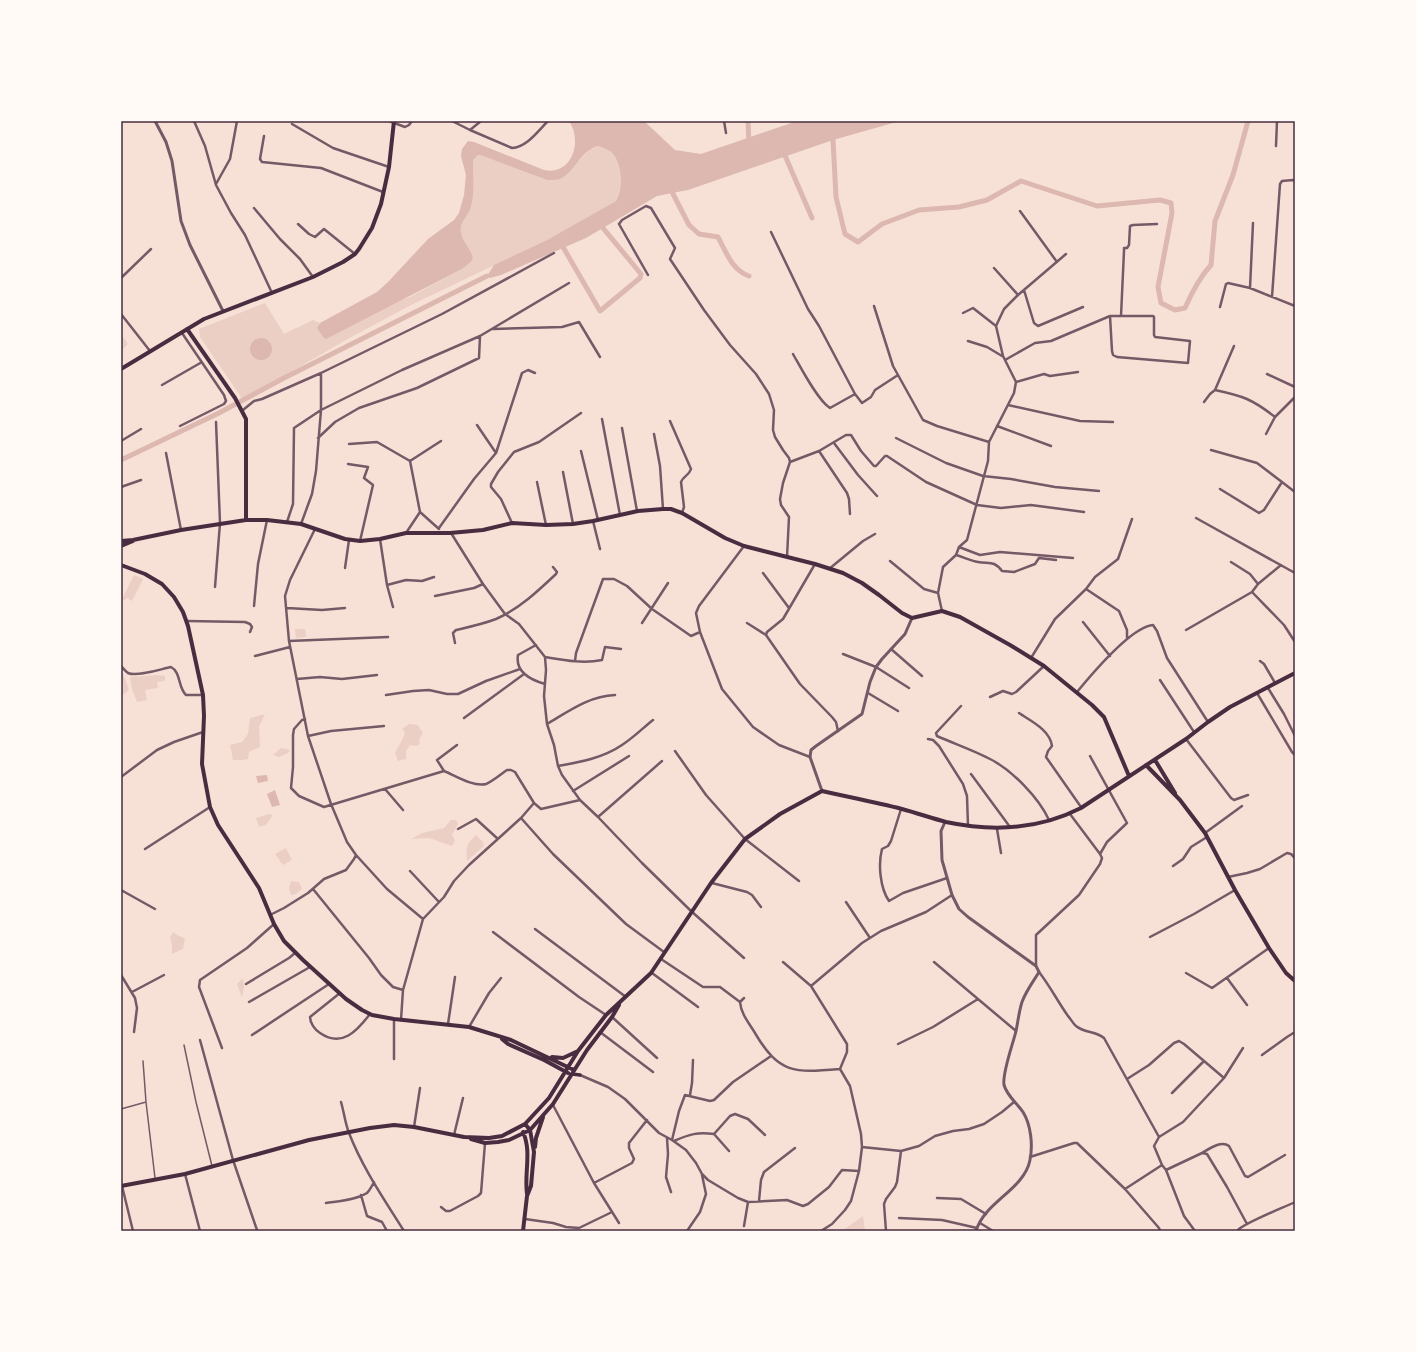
<svg xmlns="http://www.w3.org/2000/svg" width="1416" height="1352" font-family="'Source Sans 3',sans-serif">
  <style>
    .green { fill: #ebcfc5 }
    .water { fill: #dcb8b0 }
    .lines { fill: none; stroke-linecap: round; stroke-linejoin: round }
    .canal { stroke: #dcb8b0; stroke-width: 5 }
    .service { stroke: #755966; stroke-width: 1.5 }
    .minor { stroke: #755966; stroke-width: 2.5 }
    .tertiary { stroke: #755966; stroke-width: 3 }
    .secondary { stroke: #4a2c40; stroke-width: 3.5 }
    .primary { stroke: #4a2c40; stroke-width: 4 }
    .neatline { fill: none; stroke: #4a2c40; stroke-width: 1.5 }
  </style>
  <rect width="100%" height="100%" fill="#f7e1d7"/>
  <!-- green -->
  <path class="green" d="M598,146C604,148 610,150 614,155C622,167 622,189 616,201L547,240L411,305L344,341L243,400L200,337L199,329L265,303L284,334L313,320L320,323L318,325L410,297L462,269L471,262L473,257C471,248 462,242 461,232C459,222 468,217 471,207C475,192 473,175 473,160L478,155L483,156L547,180L566,175L589,150Z
    M121,334L128,344L122,350L121,349Z
    M134,575L143,579L132,601L127,598L125,600L122,599Z
    M295,629H305L306,637L296,638Z
    M123,673L129,690L121,696V674Z
    M156,675L165,676V681L157,682L158,688L145,690L147,700L137,702L132,689L130,677Z
    M265,714L259,727L260,747L249,752L248,759L243,760H233L230,745L242,742L248,734L250,718Z
    M409,724L418,725L423,733L419,740L420,744L416,746L410,745L406,751V759L398,761L395,753C398,746 403,740 405,732L402,729Z
    M281,748L290,750L288,753L279,757L273,755Z
    M269,814L273,815L266,825L259,827L256,818Z
    M451,820H456L458,824L452,835L455,840L452,846L429,838L411,839L422,833L444,828Z
    M476,835L483,842L484,846L467,861C466,848 466,844 476,835Z
    M286,848L292,860L283,865L275,854Z
    M291,881L299,882L302,889L296,894L291,895L289,888Z
    M173,932L179,936L185,938L183,949L172,954V946L170,937Z
    M243,978L244,987L242,998L237,984Z
    M863,1216L865,1231H842Z"/>
  <!-- water -->
  <path class="water" d="M569,121H644L675,150L701,154L797,121H900L833,140L688,190L657,196L586,238L501,275L490,278L487,276L494,265L547,240L616,201C623,189 622,167 614,155C610,150 604,148 598,146C581,150 575,172 560,179C556,180 551,180 547,180L483,156L478,155L473,160C473,175 475,192 471,207C468,217 459,222 461,232C462,242 471,248 473,258L471,262L462,269L326,339L323,337L317,328L320,323L377,292L388,282L428,239L454,220L459,213L464,195L466,175L461,156L462,149L468,141L474,142L544,170C572,176 583,141 569,121Z
    M250 349a11 11 0 1 1 22 0a11 11 0 1 1-22 0Z
    M267,775L268,781L258,783L256,776Z
    M275,790L280,805L272,807L267,794Z"/>
  <g class="lines">
    <!-- canal -->
    <path class="canal" d="M748,121L749,144
      M832,134L833,140L836,197L845,234L858,242L882,224L919,210L959,207L987,200L1021,181L1097,206L1160,200L1171,203L1172,213L1158,287L1161,303L1175,310L1185,308C1192,292 1199,278 1211,265L1215,221L1233,175L1248,121
      M783,151L812,218
      M671,190L689,225L699,234L718,237C726,252 732,270 749,276
      M563,247L600,311L640,278L641,274L603,228
      M121,460L217,414L284,378L487,276"/>
    <!-- service -->
    <path class="service" d="M184,1045L196,1102L212,1166
      M143,1061L146,1102L155,1178
      M121,1109L146,1102"/>
    <!-- minor -->
    <path class="minor" d="M194,121L205,146L216,185L231,213L245,235L272,293
      M389,121L405,127L409,125L412,121
      M452,121L470,130L481,121
      M724,121L726,133
      M292,124L333,148L389,167
      M470,130L512,148C527,147 538,131 548,121
      M264,136L260,159L262,162L321,168L383,192
      M1276,146L1277,121
      M216,184L230,159L237,121
      M254,208L280,239L300,259L313,277
      M1020,211L1057,262
      M298,224L309,234L315,237L324,229L355,254
      M771,232L808,309L819,326L855,394L862,403L871,397L875,390L898,375
      M994,268L1018,295
      M648,275L619,224L622,220L646,206L651,208L675,248L670,259L704,310L730,345L756,374L769,394L774,410L773,430L775,437L783,450L789,458L790,462L783,483L780,499L781,505L789,517L787,557
      M121,278L151,249
      M1250,288L1253,223
      M1024,290L1034,323L1038,326L1083,307
      M1272,297L1280,184L1282,181L1293,180L1295,181
      M874,306L893,366L923,420L937,426L989,442
      M1220,307L1226,284L1228,283L1250,288L1295,306
      M963,313L973,308L996,326
      M121,314L150,351
      M1121,316L1124,251V248H1127L1129,245L1130,226L1133,225L1157,224
      M493,329L562,327L579,322L600,357
      M968,341L987,347L1002,356
      M793,354C801,368 818,401 830,408L855,394
      M1005,360L1035,343L1051,341L1110,316H1153L1154,317V335L1155,337L1190,341L1188,363L1117,357L1113,355L1112,351L1110,316
      M1267,374L1295,387
      M1016,382L1044,374L1050,376L1078,372
      M162,385L202,362
      M1215,390L1234,346
      M1204,402L1210,394L1215,390C1243,396 1252,399 1275,417
      M1008,405L1080,421L1113,422
      M243,410L254,401L262,399L321,373L442,314L554,253
      M602,419L620,515
      M670,421L691,469C689,476 683,476 681,482L684,507L682,513
      M477,425L496,453
      M180,426L224,404L226,401L224,395L182,333
      M997,426L1051,446
      M622,428L637,511
      M654,434L660,466L663,509
      M1266,434L1275,417L1295,397
      M318,438L335,422L359,408L417,388L479,358L480,336
      M896,438L946,463L983,476L1011,479L1055,487L1099,491
      M121,441L141,429
      M834,443L858,475L877,496
      M349,444L377,442L410,461L420,512L439,529
      M1211,450L1257,463L1295,492
      M581,451L598,520
      M819,451L847,493L849,499L850,514
      M166,453L181,530
      M410,461L441,441
      M790,462L819,451L846,435H851L861,451L874,466H876L885,456H887L926,482L977,505L1001,508L1031,505L1084,512
      M348,464L368,467L364,478L373,485L360,541
      M563,472L573,524
      M537,482L546,525
      M121,487L141,480
      M1220,489L1259,513L1264,510L1282,482
      M1196,518L1295,573
      M593,521L600,549
      M287,522L293,504L294,428L321,410L402,370L480,336L569,283
      M512,523L501,499L491,487V484L498,472L514,452L539,442L581,413
      M301,524L312,494L316,471L321,410V373
      M439,528L474,479L496,453L522,373L528,370L535,373
      M315,529L290,580L285,596L289,641L308,736L331,804L347,842L356,855L387,889L423,919
      M406,533L420,512
      M451,533L483,584L505,614L519,624L545,657L546,670L544,696L547,724L554,745L558,766L562,775L580,800L598,817L642,863L691,911L744,958
      M380,539L387,585L393,607
      M744,546L699,606L696,613L700,632L722,689L753,727L779,745L810,757
      M959,547L980,555L1000,552L1073,558
      M956,555C963,557 971,561 978,562C989,564 994,560 1002,571L1014,572L1035,564L1039,558L1056,560
      M890,561L924,589L938,593
      M1231,562L1250,574L1258,584
      M815,564L783,619L767,632L766,635L800,684L832,717L836,722L838,731
      M345,568L349,540
      M829,569L863,541L875,534
      M763,573L789,608
      M387,585L406,580L422,581L434,577
      M215,587L220,523L216,422
      M1086,589L1119,611L1127,630V639
      M1252,592L1284,625L1295,642
      M435,596L474,588L483,584
      M254,606L258,564L267,520
      M287,608L322,610L345,608
      M942,611L938,593L943,567L956,555L959,547L967,540L988,461L989,442L1014,393L1016,382L1003,356L996,326L1004,309L1018,295L1066,254
      M187,621L245,622L250,624L252,627L250,632
      M1083,622L1110,656
      M642,623L668,583
      M747,623L766,635
      M1186,630L1252,592L1258,584L1281,565
      M289,641L388,637
      M455,643L453,633L456,630C469,627 483,624 496,619C519,609 538,591 556,574L557,572L553,567
      M536,645L518,655C515,672 531,680 545,684
      M891,649L922,676
      M843,654L876,667L909,688
      M255,656L290,647
      M545,657C563,660 583,664 602,660L605,647L621,649
      M1031,658L1055,619L1086,589L1095,577L1118,559L1132,519
      M575,661L576,653L603,579H614L627,586L652,609L691,636L700,632
      M1260,661L1264,664L1275,683
      M121,666C123,668 125,671 128,673C137,677 161,669 171,667C181,672 178,688 186,695H203
      M297,679L320,677L342,679L377,675
      M1160,680L1194,732
      M1268,688L1284,714L1295,736
      M1077,692C1091,675 1131,627 1153,625L1157,631L1167,658L1208,722
      M868,693L898,711
      M1257,693L1292,752L1295,755
      M386,695L413,691L429,690L447,694H458L486,681L520,669
      M990,697L1003,691L1012,694L1016,692L1044,666
      M961,706L936,733L937,736C955,744 973,750 990,759C1012,770 1039,798 1049,820
      M1019,713C1031,721 1050,730 1052,746L1048,751L1046,757L1081,807
      M464,718L524,674
      M305,719L302,720L294,729L293,735V767L291,788L299,796L324,807L444,771C456,776 473,787 486,784C493,781 501,774 507,770H511L515,772L534,803L541,809L580,800
      M547,724C569,711 589,696 615,695
      M308,736L331,731L384,726
      M928,739L933,740L939,746L963,784L967,796L968,826
      M1186,739L1231,798L1234,800L1248,795
      M675,751L706,795L745,839L799,881
      M558,766C580,762 603,758 622,745C633,738 643,728 653,720
      M444,771L437,760L457,745
      M971,774L1010,827
      M121,777L157,750L174,742L203,732
      M385,789L403,810
      M573,791L629,756
      M901,809L891,841L888,846L882,849C878,864 880,888 889,901L903,893L947,878
      M1070,814L1100,854
      M598,817L662,761
      M521,818L553,854L626,924L664,952
      M458,829L476,819L498,839
      M997,829L1001,853
      M1205,833L1242,806
      M145,849L210,807
      M1173,866L1183,859L1191,847L1207,837
      M410,871L439,902
      M1228,877L1247,873L1260,869L1287,853L1291,854L1295,858
      M712,883L747,892L752,895L761,907
      M313,889L369,958L381,975L393,987L403,990
      M121,890L155,909
      M846,902L870,938
      M270,915L284,908L308,893L324,879L346,870L354,859L356,855
      M535,929L626,997
      M493,932L579,997L606,1015
      M1150,937L1194,914L1235,890
      M661,959L703,987H720L740,1002
      M783,962L811,986L847,1044V1052L840,1069
      M934,962L1016,1031
      M1036,966V935L1079,895L1100,864L1102,858L1100,854L1107,842L1127,823L1090,756
      M1039,972C1050,986 1058,1002 1068,1016C1071,1019 1073,1024 1076,1026C1084,1033 1096,1031 1104,1038L1159,1137L1154,1146L1162,1165L1125,1189
      M652,973L698,1007
      M1186,973L1212,988L1269,948
      M121,975L135,998L137,1008L134,1032
      M1227,978L1247,1005
      M246,984L289,958L295,953
      M811,986L862,943L881,931L926,912L952,895
      M132,992L164,975
      M340,993L310,1017C310,1023 315,1030 320,1033C342,1048 357,1031 370,1014
      M744,998L740,1002C741,1014 749,1023 755,1033C779,1074 794,1073 840,1069L850,1086L861,1134L862,1147L859,1171L851,1201L845,1210L832,1224L821,1231
      M249,1002L310,967
      M612,1017L657,1058
      M401,1020L403,990L423,919L444,897L454,881L469,865L521,818L534,803
      M448,1024L455,977
      M469,1027L489,993L501,978
      M600,1032L653,1072
      M252,1035L329,984
      M200,1040L233,1160L257,1230
      M898,1044L933,1027L978,999
      M222,1048L199,987L200,980L247,948L274,924
      M1262,1055L1287,1037L1295,1032
      M394,1059V1019
      M580,1075L608,1087L625,1099L659,1133L672,1140L686,1150L696,1163L702,1174L708,1180L738,1198L748,1202L787,1200L803,1206L808,1204L829,1187L842,1170L859,1171
      M1224,1078L1243,1048
      M1127,1079L1149,1065L1174,1043L1179,1041L1184,1044L1224,1078L1183,1122L1159,1137
      M1172,1093L1204,1061
      M690,1095L692,1083L693,1060
      M341,1102C344,1112 345,1123 349,1133C362,1167 384,1199 404,1231
      M553,1105L594,1183L619,1223
      M414,1127L420,1088
      M714,1134L730,1116L735,1114L748,1119L765,1135
      M714,1134L729,1151
      M454,1135L463,1098
      M667,1138L668,1154L666,1177L671,1192
      M672,1140L679,1111L685,1095L710,1101L714,1100L733,1082L771,1056
      M674,1141C690,1134 697,1132 714,1134
      M862,1147L901,1151L919,1146L935,1136L953,1131L969,1129L984,1124L1002,1112L1014,1102
      M1202,1153C1209,1149 1221,1140 1229,1146L1245,1176L1248,1177L1285,1155
      M1030,1157L1074,1143H1077L1125,1189L1159,1228L1160,1231
      M1162,1165L1166,1170L1184,1216L1195,1231
      M1166,1170L1202,1153L1207,1154L1227,1187L1247,1224
      M185,1174L200,1231
      M594,1183L632,1163L634,1159L629,1148V1143L647,1120
      M122,1186L133,1231
      M361,1195L367,1216L382,1222L387,1231
      M937,1198L961,1199L986,1214
      M759,1201L761,1180L764,1172L795,1148
      M326,1203C339,1201 356,1200 367,1193C370,1190 372,1186 374,1182
      M441,1207L446,1211H450L478,1196L481,1193L485,1143
      M899,1218L942,1220L977,1228
      M525,1219L553,1223L566,1227L579,1228L612,1212
      M980,1223L993,1231
      M744,1226L748,1202
      M687,1231L700,1212L706,1194L702,1175
      M886,1231L884,1204L886,1199L895,1187L897,1182L901,1151
      M1237,1231C1241,1224 1285,1207 1295,1202"/>
    <!-- tertiary -->
    <path class="tertiary" d="M155,121L166,142L172,161L181,221L190,245L223,311
      M822,791L810,757L811,750L816,746L862,714L870,682L876,667L882,659L905,634L912,618
      M945,822L941,831L942,860L952,895L959,909L968,917L1036,966L1039,972C1033,982 1026,991 1022,1002C1019,1011 1018,1022 1016,1031C1013,1044 1002,1073 1004,1085C1007,1096 1017,1103 1023,1112C1031,1125 1033,1145 1030,1160C1024,1190 985,1201 976,1231"/>
    <!-- secondary -->
    <path class="secondary" d="M572,1074L580,1075"/>
    <!-- primary -->
    <path class="primary" d="M187,329L235,398L246,419V520
      M121,369L204,319L313,277L343,262L355,254L359,249L372,228L381,204L389,167L394,121
      M121,541L133,540L181,530L246,520H267L301,524L345,539L360,541L380,539L406,533H450L483,530L512,523L546,525L573,524L593,521L638,511L663,509H671L682,513L725,538L744,546L815,564L843,573L862,583L879,595L902,613L912,618L942,611L960,617L1010,645L1044,666L1092,705L1104,717L1129,776
      M121,546L133,541
      M121,565L145,574L162,584L174,597L183,612L188,626L203,695L204,716L202,764L210,807L218,825L259,888L274,924L284,941L303,960L346,999L362,1010L372,1015L394,1019L469,1027L511,1040L574,1070
      M1155,760L1175,793
      M1146,765L1180,800L1205,833L1235,890L1269,948L1286,973L1295,981
      M502,1039L508,1044L544,1060L568,1073
      M552,1057L563,1058L578,1051
      M523,1132C532,1152 524,1173 527,1194
      M464,1137L489,1138L502,1136L525,1124L549,1098L578,1051L606,1015L651,973L711,883L745,839L780,814L822,791C848,797 875,802 902,809C917,813 931,818 946,822C993,832 1038,830 1081,808L1186,739L1208,722L1230,707L1295,673
      M471,1139L485,1143L498,1142L509,1140L530,1130L553,1104L587,1050L612,1017L619,1005
      M535,1147L536,1138L543,1117
      M121,1186L185,1174L309,1140L370,1128L394,1125L414,1127L464,1137
      M523,1231L527,1196L531,1186L534,1152L530,1130L525,1124"/>
  </g>
  <!-- border -->
  <rect width="1416" height="1352" fill="none" stroke="#fffaf5" stroke-width="244"/>
  <rect x="122" y="122" width="1172" height="1108" class="neatline"/>
</svg>
